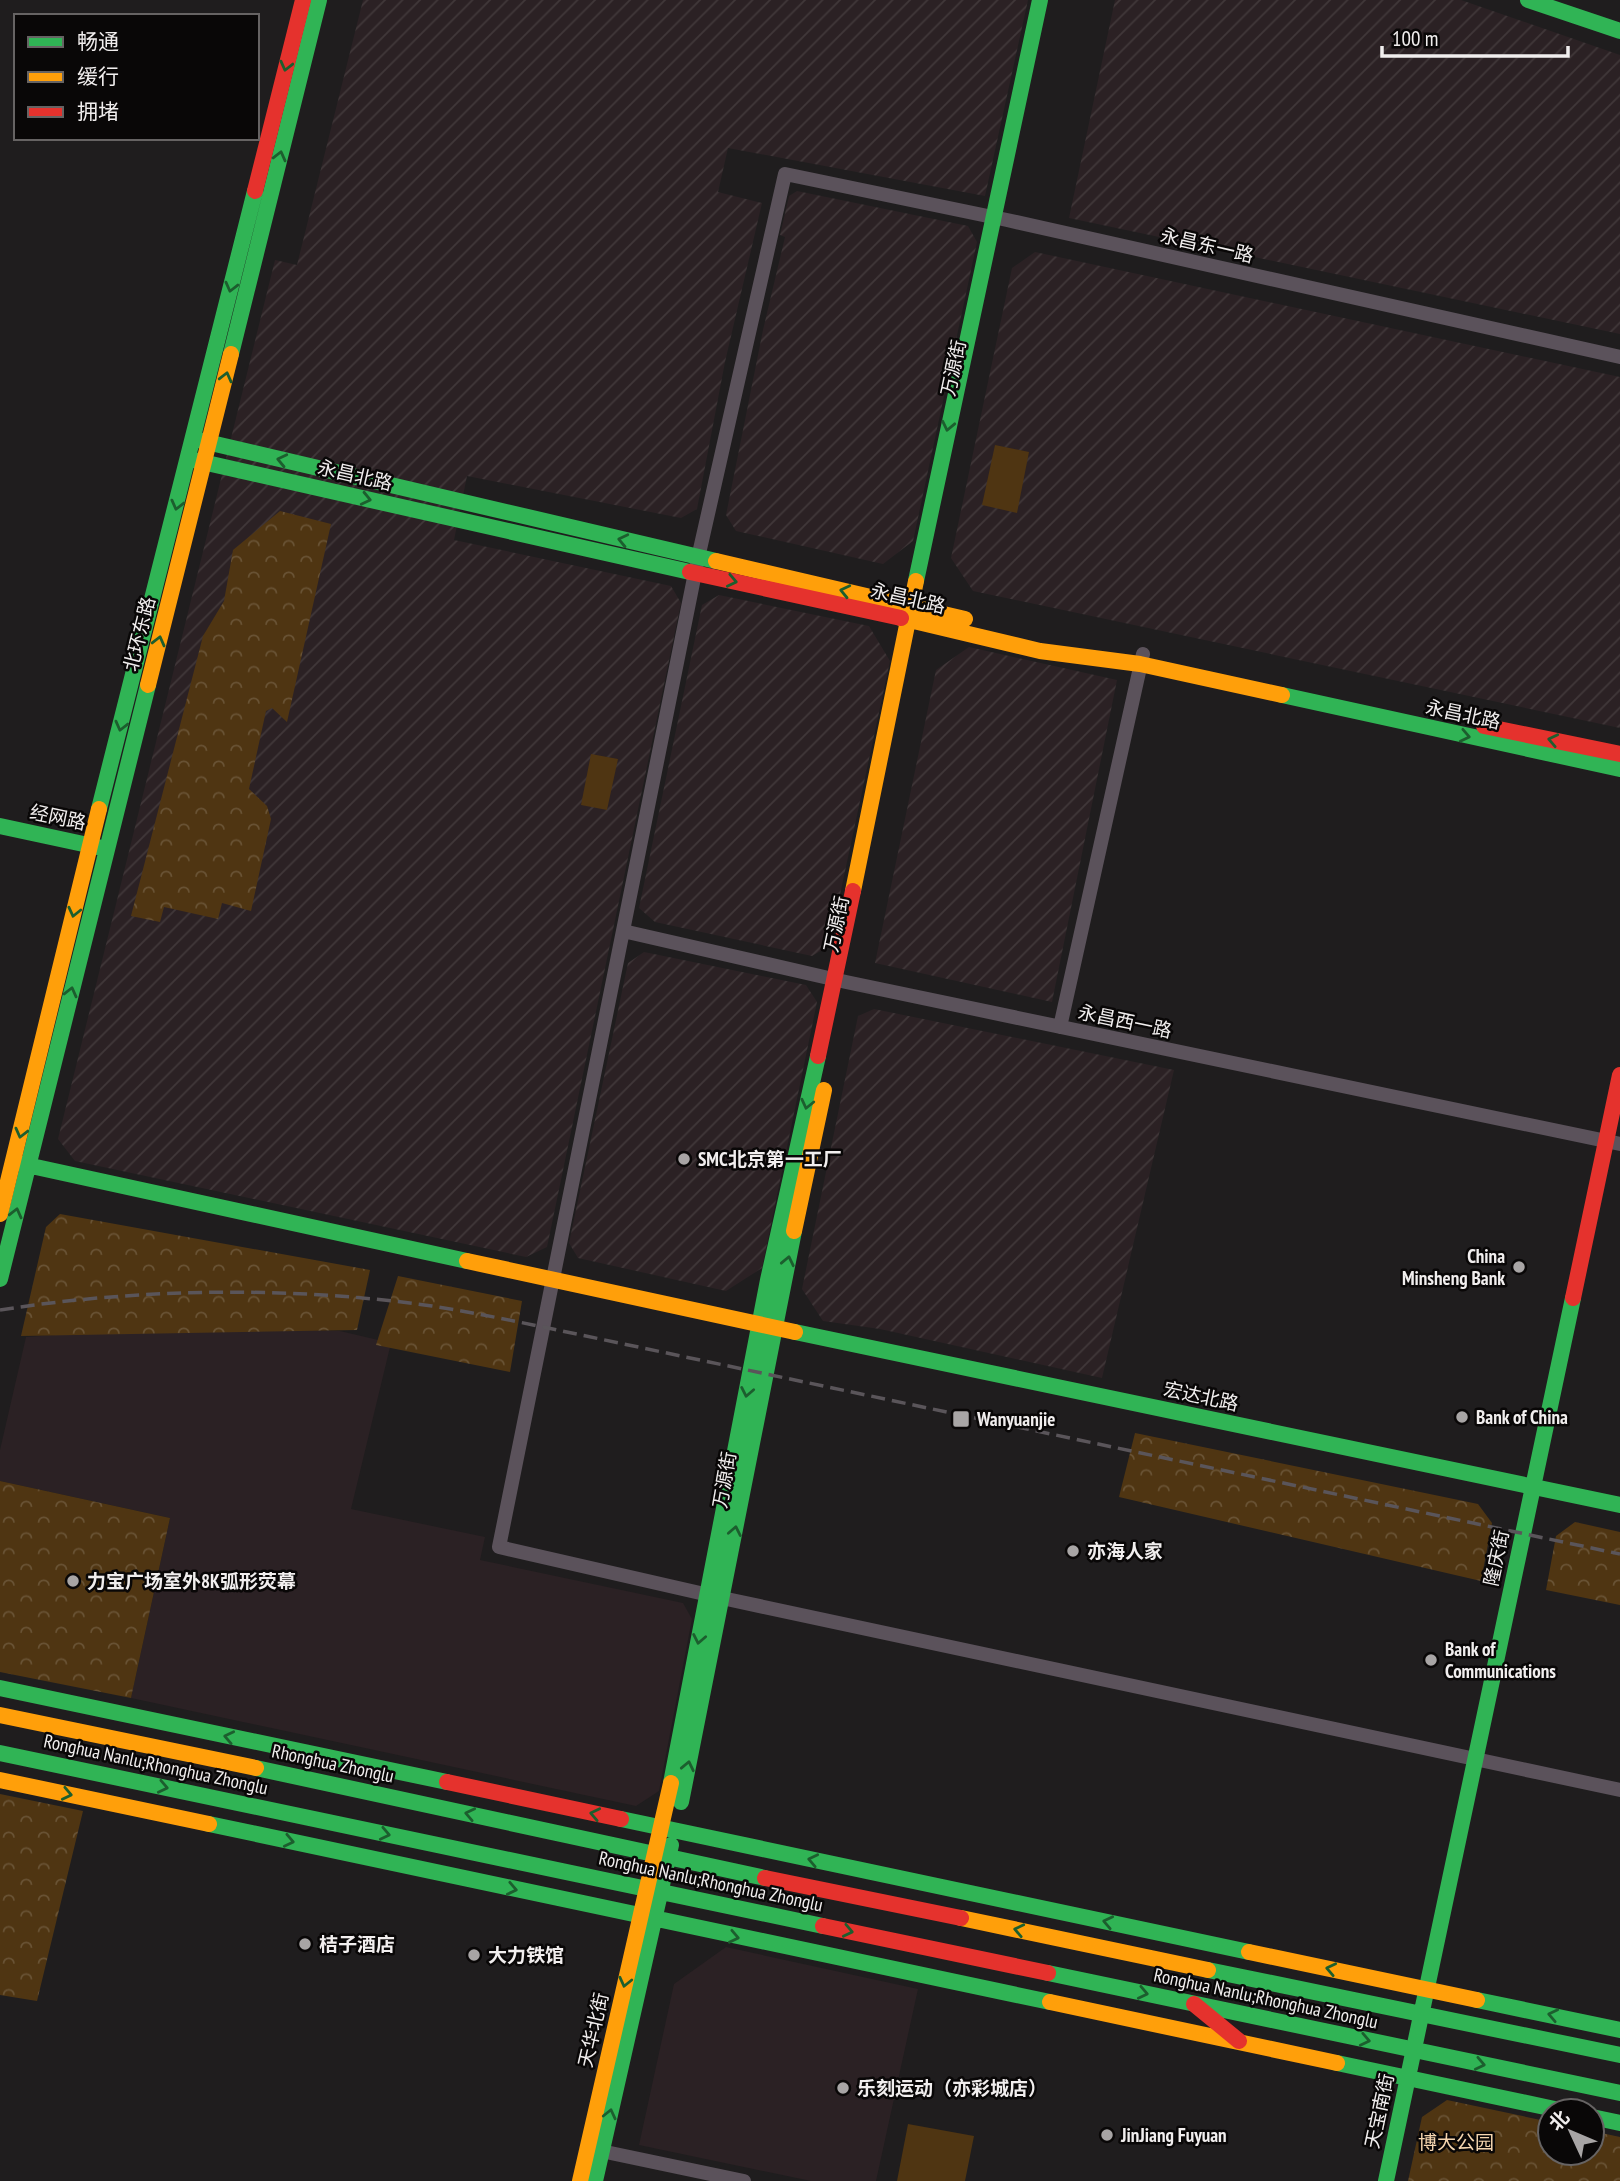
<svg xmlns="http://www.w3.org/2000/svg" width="1620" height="2181" font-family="'PT Sans Narrow','Noto Sans SC',sans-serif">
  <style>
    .built { fill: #2b2124 }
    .industrial { fill: url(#industrial-furrows) }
    .park { fill: url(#park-crowns) }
    .pitch { fill: #4f3512 }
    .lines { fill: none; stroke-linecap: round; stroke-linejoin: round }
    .street { stroke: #5b525b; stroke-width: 14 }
    .fast { stroke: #30b455; stroke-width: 16 }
    .slow { stroke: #ff9f0a; stroke-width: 16 }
    .jam { stroke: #e5322d; stroke-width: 16 }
    .rail { stroke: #5a555a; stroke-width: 3.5; stroke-dasharray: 14 7; stroke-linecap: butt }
    .oneway { stroke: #1c5e2e }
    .poi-dot { fill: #a8a5a5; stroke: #090707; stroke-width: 2.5 }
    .labels { text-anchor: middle; stroke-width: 5; stroke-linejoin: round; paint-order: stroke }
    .street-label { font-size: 19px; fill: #f1eeee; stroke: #090707 }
    .poi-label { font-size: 19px; font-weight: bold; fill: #f1eeee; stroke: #090707; text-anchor: start }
    .park-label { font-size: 19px; fill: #f5d5af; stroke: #090707 }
  </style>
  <defs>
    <pattern id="industrial-furrows" width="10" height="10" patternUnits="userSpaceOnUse" patternTransform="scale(1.75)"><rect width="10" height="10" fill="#2b2124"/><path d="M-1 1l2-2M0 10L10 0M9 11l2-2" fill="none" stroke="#403739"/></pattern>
    <pattern id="park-crowns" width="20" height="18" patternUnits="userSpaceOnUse" patternTransform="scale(1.75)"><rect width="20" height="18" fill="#4f3512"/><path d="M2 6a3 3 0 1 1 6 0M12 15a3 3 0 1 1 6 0" fill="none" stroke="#695335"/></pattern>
  </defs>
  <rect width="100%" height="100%" fill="#1f1d1e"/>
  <!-- built -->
  <path class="built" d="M170,1327L340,1331L391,1343L351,1509L485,1537L480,1560L683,1603L692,1619L659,1791L636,1806L131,1698L170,1518L0,1481V1450L26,1337Z
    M726,1947L918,1989L876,2181H811L639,2145L674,1984Z"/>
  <!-- industrial -->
  <path class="industrial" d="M363,0H1028L985,196L728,148L718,192L762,203L725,362L697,509L681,518L467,476L454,540L671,586L681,603L547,1247L526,1257L75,1161L58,1139L275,260L297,265Z
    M1115,0H1461L1620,55V334L1069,218Z
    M797,191L968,226L977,242L913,541L883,564L736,531L726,515L763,330L785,237L780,235L789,196Z
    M1035,252L1620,377V728L973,591L951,558L1012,268Z
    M719,595L869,626L890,661L829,946L812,956L655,922L639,908L702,605Z
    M969,647L1117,680L1052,1002L875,963L936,670Z
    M644,952L806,985L817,1002L762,1268L726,1291L578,1258L569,1243L628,963Z
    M874,1009L1174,1070L1102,1378L880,1329L823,1321L802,1289L858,1016Z"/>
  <!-- park -->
  <path class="park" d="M280,511L331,524L287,722L272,708L266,711L249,789L267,806L271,819L251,911L222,903L218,919L164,907L160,922L131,916L203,636L224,601L233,550Z
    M60,1214L370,1270L357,1330L21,1336L46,1227Z
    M398,1276L522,1301L510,1372L376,1345Z
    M1135,1433L1478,1504L1492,1523L1481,1581L1119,1497Z
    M0,1481L170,1518L131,1698L0,1672Z
    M1575,1522L1620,1532V1605L1546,1590L1556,1536Z
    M0,1794L83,1811L37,2001L0,1995Z
    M1447,2100L1550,2122V2153H1592V2131L1620,2137V2181H1408L1422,2117Z"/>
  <!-- pitch -->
  <path class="pitch" d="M995,445L1029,452L1017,513L982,505Z
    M591,754L618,759L607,810L581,805Z
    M908,2124L974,2136L965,2181H897Z"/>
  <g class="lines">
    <!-- street -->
    <path class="street" d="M1620,357L1007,220L785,174L698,558L499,1547L722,1598L1620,1790
      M623,931L846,982L1620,1144
      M1060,1027L1143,654
      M601,2151L744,2181"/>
    <!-- fast -->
    <path class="fast" d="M1528,0L1620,31
      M231,354L319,0
      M194,439L716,561
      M189,459L690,572
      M916,581L1040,0
      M1282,695L1620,769
      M99,809L255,191
      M0,826L102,848
      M13,1162L467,1261
      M0,1279L148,685
      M795,1332L1620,1505
      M0,1688L447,1782
      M0,1753L823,1926
      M256,1768L765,1878
      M671,1783L768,1280L818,1056
      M681,1802L794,1231
      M621,1819L1249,1952
      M209,1824L1050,2002
      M1208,1970L1620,2055
      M1048,1973L1620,2093
      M1477,2000L1620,2030
      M1337,2063L1564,2111
      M1592,2117L1620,2123
      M595,2181L671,1845
      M1386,2181L1573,1298"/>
    <!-- slow -->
    <path class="slow" d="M716,561L965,619
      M901,618L1040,651L1140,664L1282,695
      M148,685L231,354
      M853,891L916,581
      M0,1214L99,809
      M794,1231L824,1090
      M467,1261L795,1332
      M0,1715L256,1768
      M0,1780L209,1824
      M961,1918L1208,1970
      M1249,1952L1477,2000
      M1050,2002L1337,2063
      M580,2181L671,1783"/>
    <!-- jam -->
    <path class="jam" d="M255,191L303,0
      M690,572L901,618
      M1484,726L1620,754
      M818,1056L853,891
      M1573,1298L1620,1075
      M447,1782L621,1819
      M765,1878L961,1918
      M823,1926L1048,1973
      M1194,2004L1239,2041"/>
    <!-- rail -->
    <path class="rail" d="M0,1310C140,1288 292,1286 432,1306C471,1312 509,1320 548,1328L1620,1554"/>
  </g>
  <!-- one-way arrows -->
  <defs><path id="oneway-chevron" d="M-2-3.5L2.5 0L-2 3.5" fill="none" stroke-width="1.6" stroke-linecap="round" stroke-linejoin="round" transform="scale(1.75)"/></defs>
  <g class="oneway">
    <use href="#oneway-chevron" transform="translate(286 66) rotate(104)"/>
    <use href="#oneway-chevron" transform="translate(280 156) rotate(-76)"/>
    <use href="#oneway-chevron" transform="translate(231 287) rotate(104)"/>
    <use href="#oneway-chevron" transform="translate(226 377) rotate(-76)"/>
    <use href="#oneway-chevron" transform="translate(948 426) rotate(102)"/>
    <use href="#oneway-chevron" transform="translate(282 460) rotate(-167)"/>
    <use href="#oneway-chevron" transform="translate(366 499) rotate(13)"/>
    <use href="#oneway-chevron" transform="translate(177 505) rotate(104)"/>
    <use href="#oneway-chevron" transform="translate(623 540) rotate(-167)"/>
    <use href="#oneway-chevron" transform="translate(732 581) rotate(12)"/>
    <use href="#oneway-chevron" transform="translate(845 591) rotate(-167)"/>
    <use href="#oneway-chevron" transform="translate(159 641) rotate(-76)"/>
    <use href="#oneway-chevron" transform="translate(121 726) rotate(104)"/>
    <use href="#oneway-chevron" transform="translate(1465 736) rotate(12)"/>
    <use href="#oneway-chevron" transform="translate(1553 740) rotate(-168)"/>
    <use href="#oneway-chevron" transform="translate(74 912) rotate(103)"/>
    <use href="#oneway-chevron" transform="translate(71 992) rotate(-76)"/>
    <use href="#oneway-chevron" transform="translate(807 1104) rotate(103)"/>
    <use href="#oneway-chevron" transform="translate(21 1133) rotate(104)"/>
    <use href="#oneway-chevron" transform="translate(16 1213) rotate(-76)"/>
    <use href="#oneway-chevron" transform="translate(788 1261) rotate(-78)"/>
    <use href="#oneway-chevron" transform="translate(747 1392) rotate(101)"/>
    <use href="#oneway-chevron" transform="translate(735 1531) rotate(-79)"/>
    <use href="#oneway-chevron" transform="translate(699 1639) rotate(101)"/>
    <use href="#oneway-chevron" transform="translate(229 1737) rotate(-168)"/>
    <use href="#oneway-chevron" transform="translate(688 1766) rotate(-78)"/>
    <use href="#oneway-chevron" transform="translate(163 1787) rotate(12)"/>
    <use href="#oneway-chevron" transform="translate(67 1794) rotate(12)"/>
    <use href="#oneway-chevron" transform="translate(470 1814) rotate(-168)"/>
    <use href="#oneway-chevron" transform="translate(595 1814) rotate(-168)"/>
    <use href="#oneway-chevron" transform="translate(385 1834) rotate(12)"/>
    <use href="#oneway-chevron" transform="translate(289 1841) rotate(12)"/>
    <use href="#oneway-chevron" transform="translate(813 1860) rotate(-168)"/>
    <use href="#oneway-chevron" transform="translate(512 1889) rotate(12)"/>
    <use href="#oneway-chevron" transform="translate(1108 1922) rotate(-168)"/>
    <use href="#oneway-chevron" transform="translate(1019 1930) rotate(-168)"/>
    <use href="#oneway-chevron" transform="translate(848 1931) rotate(12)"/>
    <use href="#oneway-chevron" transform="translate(734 1937) rotate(12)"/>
    <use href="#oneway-chevron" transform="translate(1331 1969) rotate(-168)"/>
    <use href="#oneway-chevron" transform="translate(625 1982) rotate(103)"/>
    <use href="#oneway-chevron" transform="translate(1143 1993) rotate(12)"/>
    <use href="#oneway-chevron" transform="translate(1553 2015) rotate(-168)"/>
    <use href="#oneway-chevron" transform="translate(1365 2040) rotate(12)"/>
    <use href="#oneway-chevron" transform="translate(1480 2064) rotate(12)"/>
    <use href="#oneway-chevron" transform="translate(610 2114) rotate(-77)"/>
  </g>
  <!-- markers -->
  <g class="poi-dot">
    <circle cx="684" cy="1159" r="7"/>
    <circle cx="1519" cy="1267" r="7"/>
    <circle cx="1462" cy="1417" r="7"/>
    <rect x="952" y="1410" width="18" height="18" rx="3.5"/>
    <circle cx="1073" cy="1551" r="7"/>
    <circle cx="73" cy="1581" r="7"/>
    <circle cx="1431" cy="1660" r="7"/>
    <circle cx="305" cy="1944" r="7"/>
    <circle cx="474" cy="1955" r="7"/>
    <circle cx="843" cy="2088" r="7"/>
    <circle cx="1107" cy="2135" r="7"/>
  </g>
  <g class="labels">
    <!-- street labels -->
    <g class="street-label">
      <text transform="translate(1207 245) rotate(13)" y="7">永昌东一路</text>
      <text transform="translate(953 368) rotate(-78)" y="7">万源街</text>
      <text transform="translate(355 475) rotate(13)" y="7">永昌北路</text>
      <text transform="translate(908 598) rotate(13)" y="7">永昌北路</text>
      <text transform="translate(139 634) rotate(-76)" y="7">北环东路</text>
      <text transform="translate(1463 714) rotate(12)" y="7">永昌北路</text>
      <text transform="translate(58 817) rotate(12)" y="7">经网路</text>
      <text transform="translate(836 924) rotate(-78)" y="7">万源街</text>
      <text transform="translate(1125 1021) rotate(12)" y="7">永昌西一路</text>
      <text transform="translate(1201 1396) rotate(12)" y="7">宏达北路</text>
      <text transform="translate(724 1480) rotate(-80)" y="7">万源街</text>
      <text transform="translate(1496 1558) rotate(-78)" y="7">隆庆街</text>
      <text transform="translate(333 1763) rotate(12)" y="7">Rhonghua Zhonglu</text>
      <text transform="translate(156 1764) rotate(12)" y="7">Ronghua Nanlu;Rhonghua Zhonglu</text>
      <text transform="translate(711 1881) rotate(12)" y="7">Ronghua Nanlu;Rhonghua Zhonglu</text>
      <text transform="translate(1266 1998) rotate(12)" y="7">Ronghua Nanlu;Rhonghua Zhonglu</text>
      <text transform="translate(593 2030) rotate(-77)" y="7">天华北街</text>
      <text transform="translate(1379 2111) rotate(-78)" y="7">天宝南街</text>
    </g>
    <!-- poi labels -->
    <g class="poi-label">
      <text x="698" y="1166">SMC北京第一工厂</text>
      <text x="1505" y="1263" text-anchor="end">China<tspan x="1505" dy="22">Minsheng Bank</tspan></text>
      <text x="1476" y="1424">Bank of China</text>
      <text x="977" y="1426">Wanyuanjie</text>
      <text x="1087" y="1558">亦海人家</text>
      <text x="87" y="1588">力宝广场室外8K弧形荧幕</text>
      <text x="1445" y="1656">Bank of<tspan x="1445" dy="22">Communications</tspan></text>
      <text x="319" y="1951">桔子酒店</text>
      <text x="488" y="1962">大力铁馆</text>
      <text x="857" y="2095">乐刻运动（亦彩城店）</text>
      <text x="1121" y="2142">JinJiang Fuyuan</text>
    </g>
    <!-- park labels -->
    <g class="park-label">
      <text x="1456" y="2149">博大公园</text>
    </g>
  </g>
  <!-- legend -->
  <rect x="14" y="14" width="245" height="126" fill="#090707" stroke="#666363" stroke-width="2"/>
  <rect x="28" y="37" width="35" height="10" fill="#30b455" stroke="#666363" stroke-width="2"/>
  <text x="77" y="49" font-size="21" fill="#f1eeee">畅通</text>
  <rect x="28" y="72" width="35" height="10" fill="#ff9f0a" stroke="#666363" stroke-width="2"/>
  <text x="77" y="84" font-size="21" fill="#f1eeee">缓行</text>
  <rect x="28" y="107" width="35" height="10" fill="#e5322d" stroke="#666363" stroke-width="2"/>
  <text x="77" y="119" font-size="21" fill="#f1eeee">拥堵</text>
  <!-- north arrow -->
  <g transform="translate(1571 2132) rotate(314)"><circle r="33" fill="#090707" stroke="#666363" stroke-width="2"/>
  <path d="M0-5L12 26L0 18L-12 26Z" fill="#a8a5a5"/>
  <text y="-10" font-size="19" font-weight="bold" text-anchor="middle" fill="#f1eeee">北</text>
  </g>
  <!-- scale -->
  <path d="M1382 46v10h186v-10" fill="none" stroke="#f1eeee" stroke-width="3.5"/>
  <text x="1392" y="46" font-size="21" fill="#f1eeee" stroke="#090707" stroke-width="5" paint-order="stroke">100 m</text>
</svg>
